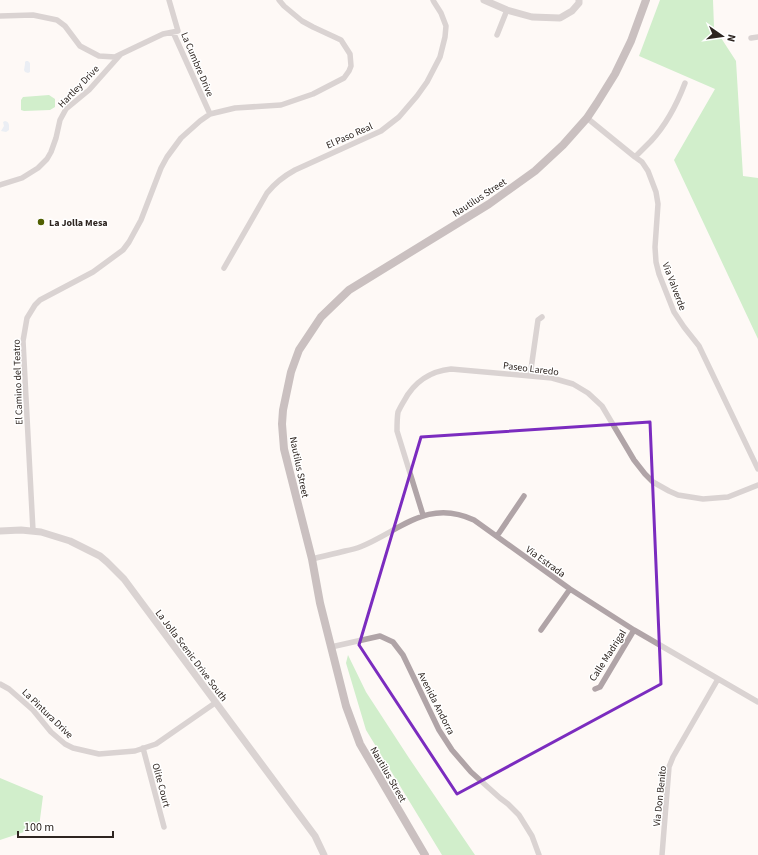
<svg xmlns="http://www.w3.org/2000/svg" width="758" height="855" font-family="'Source Sans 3',sans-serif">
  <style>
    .green { fill: #9bdf98 }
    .water { fill: #d4e1f1 }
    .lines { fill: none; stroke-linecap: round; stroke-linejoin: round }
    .minor { stroke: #b0a4a7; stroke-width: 5.5 }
    .tertiary { stroke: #b0a4a7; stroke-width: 7 }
    .secondary { stroke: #8c7b7f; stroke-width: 8 }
    .marked { fill: none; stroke: #7b2cbf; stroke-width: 3; stroke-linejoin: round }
    .poi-dot { fill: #515f01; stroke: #fff; stroke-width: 1.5 }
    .labels { text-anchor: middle; stroke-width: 3; stroke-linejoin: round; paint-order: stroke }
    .street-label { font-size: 10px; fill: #2e2520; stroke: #fff }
    .poi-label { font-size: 10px; font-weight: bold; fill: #2e2520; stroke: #fff; text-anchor: start }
  </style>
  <rect width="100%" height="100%" fill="#fef9f6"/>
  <!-- green -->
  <path class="green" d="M660,0H713L714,27L736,61L743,176L758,178V339L674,160L715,89L639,56Z
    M49,95L55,99V107L50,110L24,111L21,110V100L23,97Z
    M348,655L366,692L409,758L475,855H442L366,730L346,663Z
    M0,778L43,796L39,827L0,840Z"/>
  <!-- water -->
  <path class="water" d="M26,61H28L30,63V72L28,73L25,72L24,70L25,64V62Z
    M5,121C10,122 9,126 9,130L6,132L1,131L4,126L3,122Z"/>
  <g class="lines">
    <!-- minor -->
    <path class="minor" d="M0,16L33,15L57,20L65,26L80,46L99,56L115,57L121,54
      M173,32L210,114
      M497,35L507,10
      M751,38L758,37
      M587,118L635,157L642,162L648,171L656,192L658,204L655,247L656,262L659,274L674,312L684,327L699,346L758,469
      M635,157C641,151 646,146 651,141C666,125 677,104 685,83
      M0,185L22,178L38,168L47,159L51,152L56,138L60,120L66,109L89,90L121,54L163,34L178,31L169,0
      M224,268L267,193C275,183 284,176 295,170L381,131L399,117L417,96L427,82L440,57L445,37L446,26L441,13L434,2L433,0
      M530,376L538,320L542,317
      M423,515L397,431C397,424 397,418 398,412C400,408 402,404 404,401C414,382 431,371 451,369L552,378L573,384L588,393L602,406L634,460L645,474L653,482L669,491L678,495L703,499L728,497L758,485
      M33,531L23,341L27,318L35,305L40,300L93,272L123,250L129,242L141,220L161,168L167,157L181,138L200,121L210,114L235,108L281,105L313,94L344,78L349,71L351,66L350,54L341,40L313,27L302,21L284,6L279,0
      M497,536L524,496
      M312,559C323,556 334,554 345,551C350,550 355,549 360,547C400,531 427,498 474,520L570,589L634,630L758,702
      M541,630L570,589
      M331,647L380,636L393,642L403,655L439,730L452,750L471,772L500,798L508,804L519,815L532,836L539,855
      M0,684L9,689L33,710L51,732L65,744L73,748L99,754L135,751L156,744L215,703
      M595,689L600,687L634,630
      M143,748L164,827
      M662,855L669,767L673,757L718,679"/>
    <!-- tertiary -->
    <path class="tertiary" d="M484,0L507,10L532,17L560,18L572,11L579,3V0
      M0,531L21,530L41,532L70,541L100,556L107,562L124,579L315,836L324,855"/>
    <!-- secondary -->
    <path class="secondary" d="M425,855L360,744L346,706L320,603L312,559L284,449L282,424L283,410L291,372L299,350L321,317L349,290L489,204L535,171L563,145L587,118L597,103L615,74L631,41L646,0"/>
  </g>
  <!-- marked area -->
  <path d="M0 0H758V855H0ZM650,422L661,684L457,794L359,645L421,437Z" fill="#fef9f6" fill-opacity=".55" fill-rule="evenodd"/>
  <path class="marked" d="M650,422L661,684L457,794L359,645L421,437Z"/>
  <!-- markers -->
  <circle class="poi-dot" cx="41" cy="222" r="4"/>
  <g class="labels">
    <!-- street labels -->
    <g class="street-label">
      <text transform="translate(198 64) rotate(67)" y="4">La Cumbre Drive</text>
      <text transform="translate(78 86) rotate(-46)" y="4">Hartley Drive</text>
      <text transform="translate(349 135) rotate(-24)" y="4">El Paso Real</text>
      <text transform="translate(479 197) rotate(-33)" y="4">Nautilus Street</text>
      <text transform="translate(675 286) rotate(69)" y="4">Via Valverde</text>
      <text transform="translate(531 368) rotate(7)" y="4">Paseo Laredo</text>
      <text transform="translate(17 382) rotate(-92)" y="4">El Camino del Teatro</text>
      <text transform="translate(300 467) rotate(78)" y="4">Nautilus Street</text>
      <text transform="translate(546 561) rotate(36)" y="4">Via Estrada</text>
      <text transform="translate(192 655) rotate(53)" y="4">La Jolla Scenic Drive South</text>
      <text transform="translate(607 655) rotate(-57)" y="4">Calle Madrigal</text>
      <text transform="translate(437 703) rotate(63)" y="4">Avenida Andorra</text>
      <text transform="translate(48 713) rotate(44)" y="4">La Pintura Drive</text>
      <text transform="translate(389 774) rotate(60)" y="4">Nautilus Street</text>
      <text transform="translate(162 785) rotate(75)" y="4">Olite Court</text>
      <text transform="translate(659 796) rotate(-84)" y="4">Via Don Benito</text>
    </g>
    <!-- poi labels -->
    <g class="poi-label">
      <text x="49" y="226">La Jolla Mesa</text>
    </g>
  </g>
  <!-- north arrow -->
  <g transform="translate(722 36) rotate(103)" stroke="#ffffff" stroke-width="3" paint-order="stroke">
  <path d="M0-3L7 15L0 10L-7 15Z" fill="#2e2520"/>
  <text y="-6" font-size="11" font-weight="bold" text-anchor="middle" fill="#2e2520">N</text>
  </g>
  <!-- scale -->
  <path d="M18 831v6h95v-6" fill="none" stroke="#2e2520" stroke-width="2"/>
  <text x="24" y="831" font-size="12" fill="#2e2520" stroke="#ffffff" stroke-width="3" paint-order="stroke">100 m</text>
</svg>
